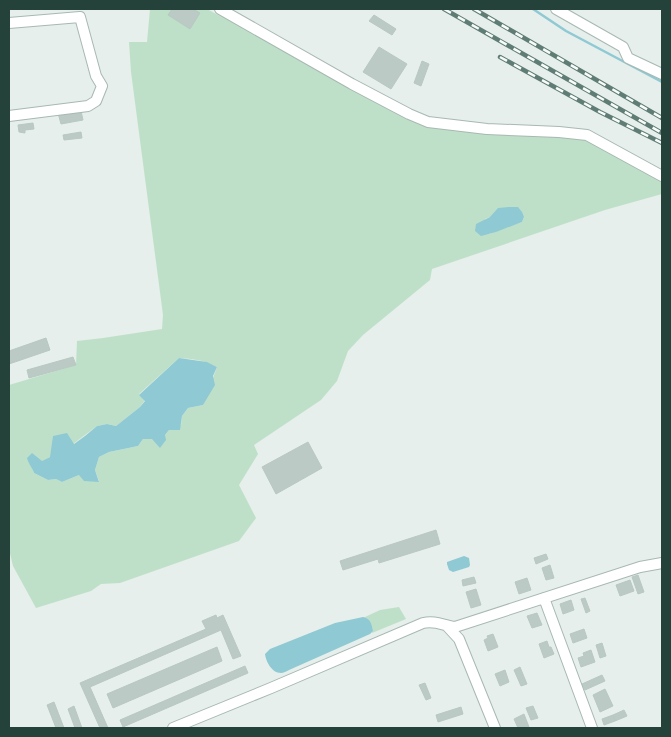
<svg xmlns="http://www.w3.org/2000/svg" width="671" height="737" font-family="'Noto Sans',sans-serif">
  <style>
    .green { fill: #bfe0c8; fill-rule: evenodd }
    .water { fill: #8ec9d4 }
    .lines { fill: none; stroke-linecap: round; stroke-linejoin: round }
    .stream { stroke: #8ec9d4; stroke-width: 2.5 }
    .building { fill: #bbcac4; stroke: #b8c9c2 }
    .minor-casing { stroke: #a8b8b2; stroke-width: 12 }
    .minor { stroke: #fff; stroke-width: 10 }
    .rail-casing { stroke: #5f7d75; stroke-width: 4.5 }
    .rail { stroke: #f7fbf9; stroke-width: 2.5; stroke-dasharray: 8; stroke-linecap: butt }
  </style>
  <rect width="100%" height="100%" fill="#e6efeb"/>
  <!-- green -->
  <path class="green" d="M150,9H207L218,15L254,33L351,86L404,117L420,125L522,132L584,139L662,180V194L605,210L432,269L430,280L363,335L348,351L337,381L321,400L254,445L258,454L239,485L256,518L239,541L120,583L101,584L91,591L36,608L13,566L9,549V385L76,365L77,341L103,338L162,329L163,315L131,72L129,42H147ZM490,217H524L522,222L489,234L485,219ZM179,358C193,359 204,360 217,367L203,405L188,408L182,416L181,425L169,430L165,435L152,439H143L138,446L109,452L99,457L95,470L99,481L79,475L62,482L56,479L48,480L34,473L32,467L73,444L97,426L107,424L116,426L140,407L145,400L139,394Z
    M399,607L406,619L372,633C374,626 370,622 365,617L380,610Z"/>
  <!-- water -->
  <path class="water" d="M509,207H518L522,212L524,217L522,222L496,232L481,236L475,231L476,224L490,217L498,208Z
    M179,358L207,362L217,367L213,376L215,385L203,405L188,408L182,416L180,430H169L165,435L166,440L160,448L152,439H143L138,446L109,452L99,457L95,470L99,482L84,481L79,475L62,482L56,479L48,480L34,473C32,467 28,463 27,458L32,453L42,461L50,457L53,436L67,433L74,444L85,436L97,426L107,424L116,426L140,407L145,401L139,395Z
    M464,556L469,558L470,565L469,567L453,572L449,570L447,564V562Z
    M363,617C370,618 372,624 373,631L370,634L289,670C287,671 283,673 281,673C272,673 266,662 265,654L270,649L335,623Z"/>
  <g class="lines">
    <!-- stream -->
    <path class="stream" d="M533,9L566,31L662,82"/>
  </g>
  <!-- building -->
  <path class="building" d="M172,9H193L200,13L190,29L168,15Z
    M374,15L396,29L392,35L369,21Z
    M379,47L407,64L391,89L363,72Z
    M422,61L429,64L421,86L414,83Z
    M81,111L83,120L61,124L58,113Z
    M33,123L34,129L25,130V133L19,132L18,125Z
    M81,132L82,138L64,140L63,135Z
    M46,338L50,350L9,364V351Z
    M73,357L76,365L29,378L27,370Z
    M308,442L322,468L276,494L262,467Z
    M436,530L440,544L379,563L378,559L343,570L340,561Z
    M546,554L548,559L536,564L534,558Z
    M550,565L554,578L546,580L542,568Z
    M638,575L644,592L638,594L632,577Z
    M474,577L476,583L463,586L462,580Z
    M527,578L531,590L519,594L515,582Z
    M630,580L634,591L620,596L616,585Z
    M476,589L481,605L471,608L466,592Z
    M585,598L590,611L586,613L581,599Z
    M571,600L574,610L563,614L560,604Z
    M537,613L542,625L532,628L527,616Z
    M216,615L217,618L223,615L241,656L233,659L221,630L90,687L108,728H100L80,683L206,629L202,621Z
    M584,629L587,638L573,643L570,634Z
    M493,634L498,647L488,651L484,640L488,638L487,636Z
    M547,641L549,647H551L554,654L544,658L539,644Z
    M602,643L606,656L600,658L596,645Z
    M217,647L222,661L113,708L107,694Z
    M591,650L595,662L581,667L578,658L584,656L583,653Z
    M245,666L248,673L123,727L120,720Z
    M520,667L527,684L521,686L514,670Z
    M505,670L509,682L500,686L495,674Z
    M602,675L605,681L585,690L582,684Z
    M425,683L431,698L426,700L419,685Z
    M605,689L613,706L600,712L593,695Z
    M54,702L64,728H56L47,705Z
    M74,706L82,728H75L68,709Z
    M533,706L538,718L531,720L526,708Z
    M461,707L463,714L438,722L436,715Z
    M624,710L627,716L615,721L613,715Z
    M524,714L529,727L518,728L514,719Z
    M613,715L615,721L604,725L602,719Z"/>
  <g class="lines">
    <defs>
      <path id="minor" d="M220,9L352,84L409,114L428,122L487,129L559,132L587,135L662,176
        M556,9L623,47L628,58L662,74
        M9,23L80,17L96,76L102,86L96,101L88,106L9,116
        M544,598L592,728
        M447,626L459,639L495,728
        M173,728L271,688L423,623C436,620 444,626 455,627L640,567L662,563"/>
    </defs>
    <!-- minor casing -->
    <use href="#minor" class="minor-casing"/>
    <!-- minor -->
    <use href="#minor" class="minor"/>
    <defs>
      <path id="rail" d="M444,9L662,133
        M474,9L662,118
        M500,57L600,112L662,143"/>
    </defs>
    <!-- rail casing -->
    <use href="#rail" class="rail-casing"/>
    <!-- rail -->
    <use href="#rail" class="rail"/>
  </g>
  <!-- border -->
  <rect width="671" height="737" fill="none" stroke="#24423a" stroke-width="20"/>
</svg>
